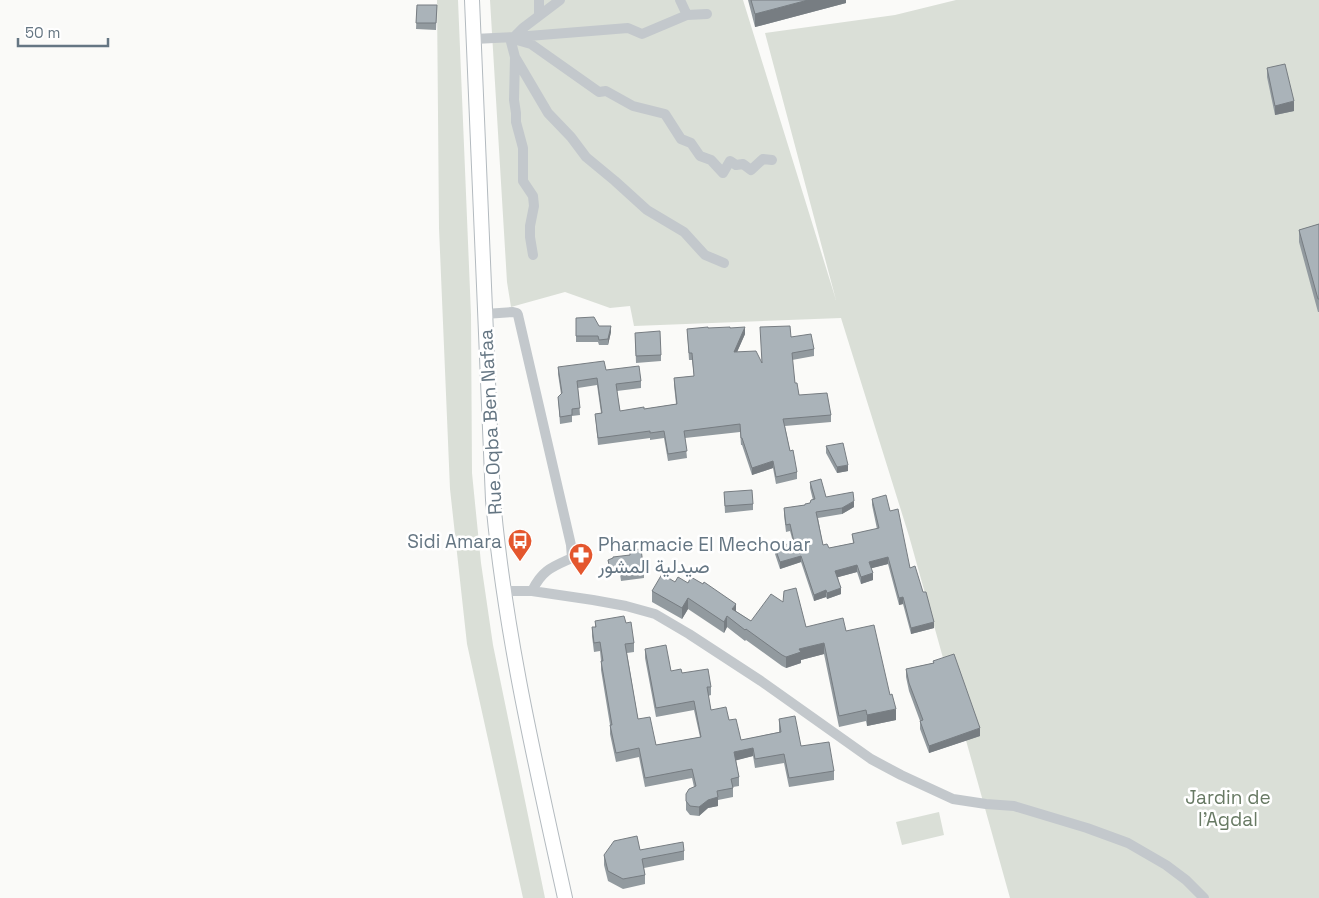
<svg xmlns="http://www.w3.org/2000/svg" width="1319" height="898" font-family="'Space Grotesk',Vazirmatn,sans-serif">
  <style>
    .green { fill: #dadfd7 }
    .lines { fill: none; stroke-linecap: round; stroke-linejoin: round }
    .secondary-casing { stroke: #b3babf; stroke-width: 16 }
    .street { stroke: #c3c8cc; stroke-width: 10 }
    .secondary { stroke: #fff; stroke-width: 14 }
    .wall { fill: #929a9f }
    .shaded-wall { fill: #777d82 }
    .building { fill: #aab3b9; stroke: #777d82 }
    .labels { text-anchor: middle; stroke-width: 5; stroke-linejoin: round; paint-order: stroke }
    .street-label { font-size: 19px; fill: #657683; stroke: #fff }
    .poi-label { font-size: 19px; fill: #657683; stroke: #fff; text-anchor: end }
    .park-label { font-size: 19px; fill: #687a64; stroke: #fff }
  </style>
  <rect width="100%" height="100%" fill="#fafaf8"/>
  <!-- green -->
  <path class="green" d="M437,0H458L471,315L472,473L481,563L493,645L545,898H523L467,644L450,489L439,228Z
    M490,0H743L836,300L765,33L895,15L956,0H1319V898H1010L909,536L841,318L634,326L630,306L610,308L565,292L511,307L507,282Z
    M939,812L944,835L902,845L896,822Z"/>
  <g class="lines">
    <defs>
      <path id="secondary" d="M472,0L493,500C505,634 536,766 565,898"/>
    </defs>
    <!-- secondary casing -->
    <use href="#secondary" class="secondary-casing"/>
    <!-- street -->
    <path class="street" d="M539,0V16
      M680,0L687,15
      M516,37L628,28L642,34L687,15L707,14
      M474,39L514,37L523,28L560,0
      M515,57L514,100L516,113V122L523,148V181L533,196L534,206L530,226V237L533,255
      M724,263L705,255L684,232L647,210L615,181L586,157L571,137L548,113L515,57L510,38L531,44L599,92L606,91L633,106L665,114L681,139L691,143L700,156L711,160L723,173L730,161L736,165L743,164L751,170L763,159L772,160
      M485,314L513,312L517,313L518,315L571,545L572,558C552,567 542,570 532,591
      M503,591H532L593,600L626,606L655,614L689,634L761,681L871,759L901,775L953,799L986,804L1014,806L1087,828L1128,843L1166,865L1186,880L1204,898"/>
    <!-- secondary -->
    <use href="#secondary" class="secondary"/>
  </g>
  <!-- wall -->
  <path class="wall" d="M748,0H846V3L755,27Z
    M417,5H437L436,30L416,29Z
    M1267,68L1294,111L1275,115L1267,77Z
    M1319,224V312H1318L1299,242V230Z
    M576,318L611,332L608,345H599L598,342H576Z
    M730,328L745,334L737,352L762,362L791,337L814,349V356L792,360L795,383L799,395L831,415V422L785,426L790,451L797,472V479L776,484L773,468L752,475L742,445H741L740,432L685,438L687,458L668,461L664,438L650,440V438L598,445L595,414L601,413L597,385L578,388L580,415L572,416V422L560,424L558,397L561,394L558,374V367L606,370L641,381V388L617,391L620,411L644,409L676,404L674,385V378L694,376L692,360H689L687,329Z
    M635,333L661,355V361L636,363Z
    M826,446L848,471L837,473L826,453Z
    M810,482L826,497L854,507L842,514L818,518L823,545L829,548L853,543L852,534L877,529L872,505V499L890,511L910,568L923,592L934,628L911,634L903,604L899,605L888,564L871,568L873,580L861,584L857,572L838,577L841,594L827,599L826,597L814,601L801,562L780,569L775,554V548L793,542L790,531L786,532L784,515V508L805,505L810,503L813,500L810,488Z
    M724,492L753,504V510L725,513Z
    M630,550L644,572V578L621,581L620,574L610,576L608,566V560L630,555Z
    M675,582L736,611L751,621L846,631L896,720L867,726L866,721L839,727L824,654L801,660V663L786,668L782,666L746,640L745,641L727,627L724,633L688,609L682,619L652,602V591Z
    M595,621L626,623L634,643V652L627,653L638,719L656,745L700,737L694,710L656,717L645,658V649L671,671L682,673L711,687V695L708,696L711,710L729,720L741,740L779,732V719L801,746L834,771V780L789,787L784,763L755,768L753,756L736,760L739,777V786L733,787V797L718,800V806L708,808L699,816L690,815L686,810V794L694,787L692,778L645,787L639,757L616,762L610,734V725L601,670V661L600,651L594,652L592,636V627H595Z
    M933,661L980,736L929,753L920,729V721L909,691L906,677V669L933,663Z
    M640,850L684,851V860L644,868L645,875V884L623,889L608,881L604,865V855Z"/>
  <!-- shaded-wall -->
  <path class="shaded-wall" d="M808,0H846V3L755,27V14Z
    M1294,101V111L1275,115V106Z
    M611,326V332L608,345V339Z
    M745,327V334L734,359V352Z
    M773,461V468L752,475V468Z
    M848,465V471L837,473V467Z
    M854,501V507L842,514V508Z
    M801,556V562L780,569V562Z
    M888,557V564L869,569V562Z
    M857,565V572L835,578V571Z
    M873,573V580L861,584V577Z
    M841,588V594L827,599V593Z
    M826,590V597L814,601V595Z
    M903,597V604L899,605V598Z
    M688,598V609L682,619V608Z
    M736,604V615L732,609Z
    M727,616V627L724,633V622Z
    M934,622V628L911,634V628Z
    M824,643V654L801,660V663L786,668V657L799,649Z
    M896,709V720L867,726V715Z
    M980,728V736L929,753V746Z
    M753,748V756L734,761V752Z
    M718,797V806L708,808L699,816V807L708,800Z"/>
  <!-- building -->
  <path class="building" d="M751,0H808L755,14Z
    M417,5H437L436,23H416Z
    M1285,64L1294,101L1275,106L1267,68Z
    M1319,224V299H1318L1299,230Z
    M594,317L599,326H611L608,339L599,340L598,336H576V318Z
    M790,326L791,337L811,334L814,349L792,353L795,383H797L799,395L827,393L831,415L783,419L790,451L793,450L797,472L776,477L773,461L752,468L742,438H741L740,424L684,431L687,451L668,454L664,431L650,433V431L598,438L595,414L602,413L597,378L577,381L580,408L572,409V415L560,417L558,397L562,393L558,367L604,361L606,370L639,366L641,381L616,384L620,411L644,407V409L677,404L674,378L694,376L692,353H689L687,329L708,327V328L730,327V328L745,327L734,352L756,351L762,363L760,327Z
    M660,331L661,355L636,356L635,333Z
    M843,443L848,465L837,467L826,446Z
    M821,479L826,497L853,492L854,501L842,508L816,512L823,545L827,544L829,548L854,543L852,534L879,528L872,499L886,495L890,511L898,509L910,568L915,566L923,592H926L934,622L911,628L903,597L899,598L888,557L869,562L873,573L861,577L857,565L835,571L841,588L827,593L826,590L814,595L801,556L780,562L775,548L794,542L790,524L786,525L784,508L805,505V504L810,503L811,500L815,499L810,482Z
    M752,490L753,504L725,506L724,492Z
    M641,549L644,572L621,575L620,568L610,570L608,560L613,558V557L630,555V550Z
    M662,574L675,582L678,577L688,583L691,577L703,584L704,582L736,604L732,609L751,621L771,594L783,602L784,591L796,588L806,627L843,618L846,631L874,625L890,695L892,694L896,709L867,715L866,710L839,716L824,643L799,649L801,652L786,657L782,655L746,629L745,630L727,616L724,622L688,598L682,608L652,591Z
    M624,616L626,623L631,622L634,643L625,644L638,719L650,717L656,745L701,737L694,701L656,708L645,649L666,645L671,671L681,669L682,673L708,669L711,687H707L711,710L726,707L729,720L736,719L741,740L781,732L779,719L795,716L801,746L829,742L834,771L789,778L784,754L755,759L753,748L734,752L739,777L731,779L733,788L717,791L718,797L708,800L699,807L690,806L686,801V794L689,789L696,786L692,769L645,778L639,748L616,753L610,725H612L601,661H603L600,642L594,643L592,627H596L595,621Z
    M954,654L980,728L929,746L920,721L923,720L909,683L906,669L934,663L933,661Z
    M637,836L640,850L683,842L684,851L642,859L645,875L623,879L608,871L604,855L614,841Z"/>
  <!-- icons -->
  <defs>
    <symbol id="bus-pin" viewBox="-11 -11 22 30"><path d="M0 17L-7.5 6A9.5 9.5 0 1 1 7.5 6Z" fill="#e4572e" stroke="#fff"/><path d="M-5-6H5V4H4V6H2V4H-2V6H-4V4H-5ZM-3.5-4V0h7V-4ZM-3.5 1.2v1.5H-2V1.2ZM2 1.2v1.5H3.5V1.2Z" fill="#fff"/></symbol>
    <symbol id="pharmacy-pin" viewBox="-11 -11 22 30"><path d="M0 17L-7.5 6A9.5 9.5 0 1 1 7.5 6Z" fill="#e4572e" stroke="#fff"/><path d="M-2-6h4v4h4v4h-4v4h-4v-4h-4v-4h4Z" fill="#fff"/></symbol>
  </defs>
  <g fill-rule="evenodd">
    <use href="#bus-pin" x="506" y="527" width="28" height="38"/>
    <use href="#pharmacy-pin" x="567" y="541" width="28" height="38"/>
  </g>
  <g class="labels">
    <!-- street labels -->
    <g class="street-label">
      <text transform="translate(490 422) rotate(-93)" y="7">Rue Oqba Ben Nafaa</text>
    </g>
    <!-- poi labels -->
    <g class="poi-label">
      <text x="502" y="548">Sidi Amara</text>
      <text x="598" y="551" text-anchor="start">Pharmacie El Mechouar<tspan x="598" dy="22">صيدلية المشور</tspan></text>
    </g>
    <!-- park labels -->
    <g class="park-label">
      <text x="1228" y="804">Jardin de<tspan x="1228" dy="22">l'Agdal</tspan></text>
    </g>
  </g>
  <!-- scale -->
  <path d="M18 38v8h90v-8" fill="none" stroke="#657683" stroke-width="2.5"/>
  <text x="25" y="38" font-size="15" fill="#657683" stroke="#ffffff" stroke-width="4" paint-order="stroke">50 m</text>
</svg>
